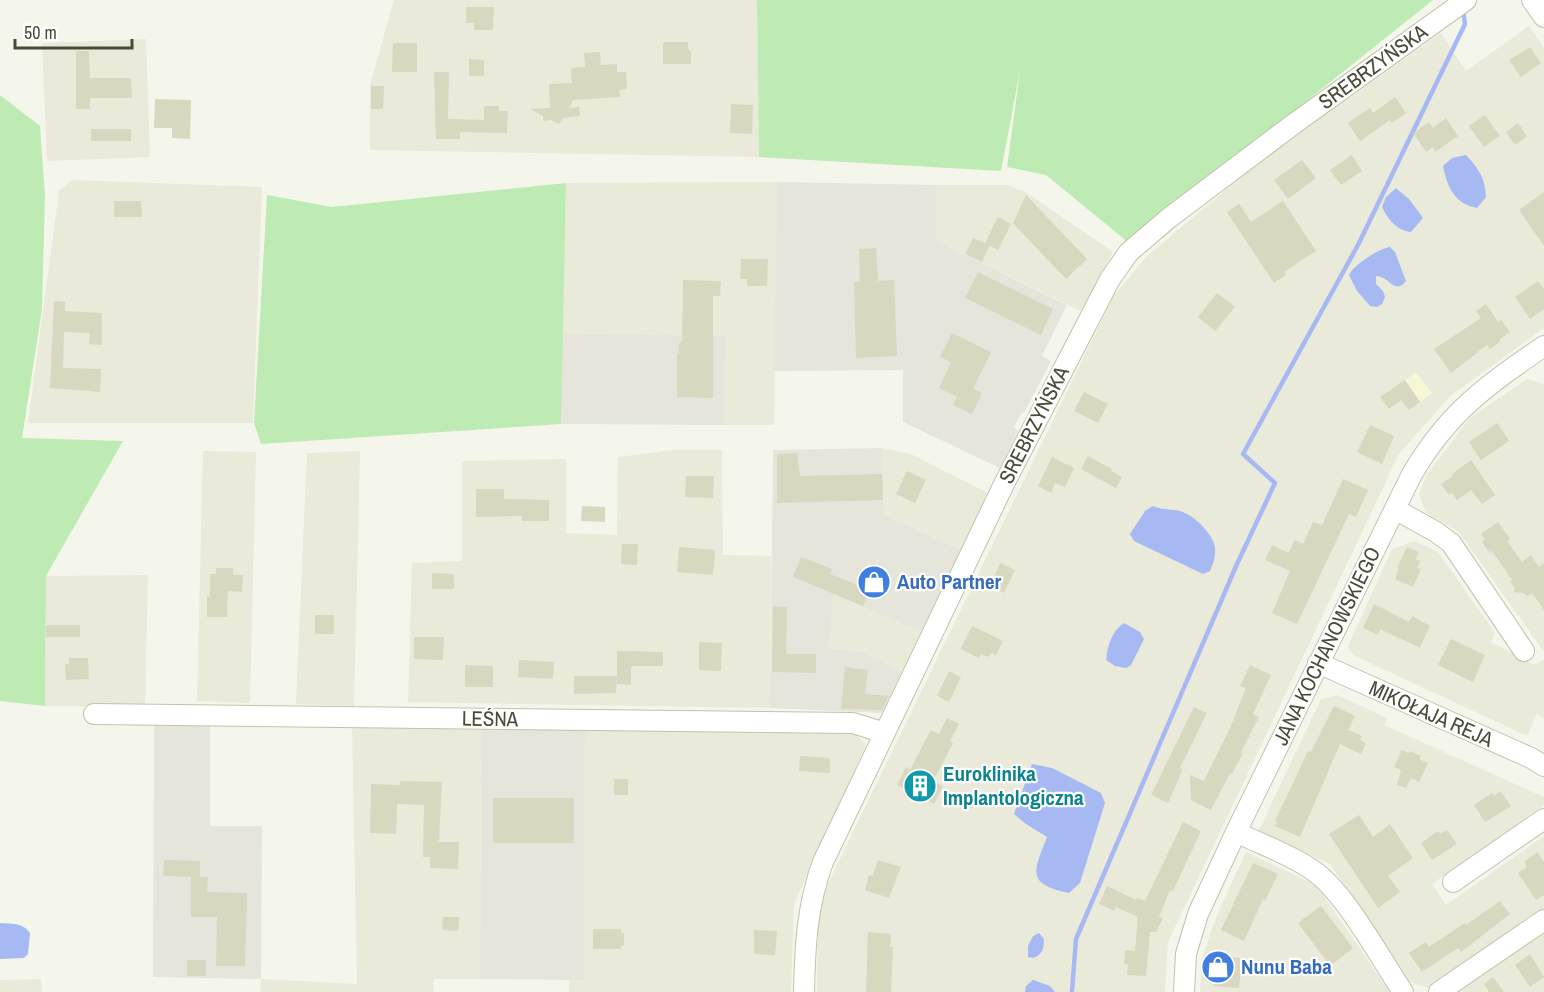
<svg xmlns="http://www.w3.org/2000/svg" width="1544" height="992" font-family="'Archivo Narrow',sans-serif">
  <style>
    .residential { fill: #e9ead9 }
    .commercial { fill: #f7f6d7 }
    .industrial { fill: #e6e5dc }
    .green { fill: #beebb4 }
    .water { fill: #a7b9f3 }
    .lines { fill: none; stroke-linecap: round; stroke-linejoin: round }
    .stream { stroke: #a7b9f3; stroke-width: 4.5 }
    .building { fill: #d8d7c0 }
    .minor-casing { stroke: #c2c2ad; stroke-width: 22 }
    .minor { stroke: #fff; stroke-width: 20 }
    .labels { text-anchor: middle; stroke-width: 4.5; stroke-linejoin: round; paint-order: stroke }
    .street-label { font-size: 21px; fill: #4b4a38; stroke: #fff }
    .shop-label { font-size: 21px; font-weight: bold; fill: #366cbe; stroke: #fff; text-anchor: start }
    .culture-label { font-size: 21px; font-weight: bold; fill: #0d838f; stroke: #fff; text-anchor: start }
  </style>
  <rect width="100%" height="100%" fill="#f5f6eb"/>
  <!-- residential -->
  <path class="residential" d="M394,0H757L759,157L370,150V85Z
    M1529,26L1544,48V328L1449,397L1399,454L1168,942L1165,992H817L818,904L1113,297L1146,257L1259,162L1441,33L1466,71Z
    M146,39L150,157L47,161L42,43Z
    M72,180L262,187L253,423H28L59,191Z
    M777,182L774,425H724V336L562,333L566,183Z
    M937,185H1007L1027,193L1113,252L1081,311L936,240Z
    M1527,379L1544,384V652L1459,532L1426,513L1419,495L1426,476L1470,418Z
    M882,448L911,454L988,493L961,550L884,515Z
    M672,450H722L723,555L771,556L770,708L408,702L412,563L462,561V461L566,459V533L617,535L618,457Z
    M203,451L256,452L250,703L197,701Z
    M360,451L354,706L296,704L307,453Z
    M1415,541L1438,552L1495,633L1491,642L1535,665L1544,659V719L1537,714L1527,736L1353,655L1348,646L1392,549Z
    M148,575L145,707L45,706L46,576Z
    M834,595L921,632L902,671L863,652L828,648Z
    M1337,695L1387,718L1384,725L1544,797V805L1432,884L1446,905L1544,836V909L1428,988L1409,982L1330,864L1258,832L1321,699Z
    M352,727H481L480,979H434L433,992H260L261,979L357,984Z
    M585,727L854,732L866,745L794,904L791,992H569V979H584Z
    M1246,852L1316,885L1390,992H1200L1202,958L1217,915Z
    M1544,930V992H1454Z
    M41,979L42,992H0V980Z"/>
  <!-- commercial -->
  <path class="commercial" d="M1416,372L1432,393L1420,402L1405,380Z"/>
  <!-- industrial -->
  <path class="industrial" d="M777,182L937,185L936,240L1067,305L1042,356L1051,361L1024,413L1022,412L1014,427L1018,431L1000,468L903,422V370L774,371Z
    M562,333L725,336L724,425L561,424Z
    M882,448L884,515L961,550L921,632L834,595L828,648L863,652L902,671L882,713L770,708L773,450Z
    M154,724H210V826H262L261,979L153,977Z
    M481,727H585L584,980L480,979Z"/>
  <!-- green -->
  <path class="green" d="M757,0H1433L1129,243L1046,175L1007,167L1020,71L1001,171L759,157Z
    M0,95L40,126L45,196L42,309L22,438L123,441L46,576L45,706L0,701Z
    M566,183L561,424L261,444L254,423L267,195L332,207Z"/>
  <!-- water -->
  <path class="water" d="M1466,155C1479,169 1485,178 1486,197L1477,208C1455,204 1447,187 1443,166L1452,158Z
    M1396,188L1409,199L1423,218L1411,232C1397,231 1387,218 1382,207L1386,197Z
    M1390,247L1395,252L1406,281C1394,296 1390,276 1376,276V284L1383,291L1385,297L1382,304L1377,307L1370,306L1357,291L1349,275C1353,265 1380,248 1390,247Z
    M1153,506C1163,511 1176,508 1185,513C1197,518 1214,536 1215,548C1216,556 1213,564 1210,571L1203,574L1134,541L1130,534L1145,511Z
    M1124,623L1140,632L1144,639L1131,665L1126,668L1115,666L1106,660C1108,645 1111,632 1124,623Z
    M1032,764L1052,768L1101,793L1105,803L1080,883L1069,893C1025,884 1034,871 1047,837L1026,824L1014,814Z
    M0,923C12,924 22,922 30,933L28,954L24,958L0,959Z
    M1039,933L1044,939C1044,949 1042,955 1033,958L1028,957V946L1033,936Z
    M1033,980L1050,986L1055,992H1025L1026,986Z"/>
  <g class="lines">
    <!-- stream -->
    <path class="stream" d="M1072,992L1076,939L1237,564L1275,483L1243,454L1358,245L1465,24L1463,10"/>
  </g>
  <!-- building -->
  <path class="building" d="M466,7H494L493,30H474V23H466Z
    M663,42H688V49L691,52V64H663Z
    M393,43H417V72H392Z
    M1530,47L1541,63L1521,77L1509,60Z
    M76,51H89L90,78H131L132,98H90V109H76Z
    M600,52L601,65L617,64V72H626L627,89L619,90L620,97L573,100L569,108L579,107L580,116L563,118L559,124L551,120L543,121V116L530,109L550,108L549,84L572,83L571,68L585,67L584,53Z
    M469,59L484,60V76H469Z
    M434,72H449L448,119L484,120V106H499V111H508L507,133L460,132V139H436Z
    M371,86H384L383,109H371Z
    M1395,97L1406,113L1392,123L1390,120L1360,141L1348,123L1370,108L1373,113Z
    M155,99L191,100L190,139L172,138V128H154Z
    M731,104L753,105L752,134L730,133Z
    M1485,115L1500,136L1484,147L1469,126Z
    M1446,118L1458,136L1435,152L1433,147L1426,152L1413,133L1429,122L1433,128Z
    M1518,123L1527,136L1515,145L1506,132Z
    M91,129H131V141H91Z
    M1352,155L1362,171L1341,185L1330,170Z
    M1302,160L1316,178L1288,199L1274,180Z
    M1544,192V246L1519,210Z
    M1026,195L1087,259L1066,279L1013,223Z
    M114,201H141L142,217H114Z
    M1283,201L1316,251L1284,272L1286,275L1274,283L1227,212L1239,204L1251,222Z
    M998,217L1011,224L998,250L989,246L982,262L965,254L973,238L985,243Z
    M876,248L878,281L894,280L897,356L856,358L854,282H860L859,249Z
    M741,259H768L767,286H747V279H740Z
    M978,272L1053,309L1041,335L965,298Z
    M683,280L721,281L720,296H713V398L677,397V353H679V343H682Z
    M1538,281L1544,289V309L1530,319L1515,297Z
    M1217,293L1235,307L1215,331L1198,317Z
    M54,301L65,302V311L102,313V345L89,344L90,333L64,332L63,368L101,369L100,392L50,388Z
    M1486,304L1498,322L1501,320L1510,332L1499,340L1500,342L1490,349L1487,345L1451,373L1434,349L1481,318L1476,311Z
    M952,333L991,352L973,389L982,393L972,414L953,405L957,397L939,388L951,362L940,357Z
    M1405,380L1420,402L1409,410L1401,400L1389,409L1380,397Z
    M1084,392L1108,404L1098,423L1074,411Z
    M1497,423L1509,441L1481,460L1469,442Z
    M1370,425L1394,436L1382,464L1357,452Z
    M797,453L800,476L882,474L883,500L777,503V454Z
    M1088,456L1112,469L1111,471L1122,477L1116,488L1081,469Z
    M1052,457L1074,468L1065,487L1055,483L1051,493L1038,486Z
    M1471,460L1495,495L1482,504L1471,490L1457,500L1452,493L1449,495L1441,484L1453,476L1452,474Z
    M907,471L926,480L915,503L896,494Z
    M686,476H714L713,498L685,497Z
    M1343,479L1368,490L1356,517L1349,514L1297,624L1272,613L1290,571L1265,560L1272,545L1289,553L1295,540L1303,544L1313,522L1322,525Z
    M476,489H504V499L549,500V521H522V516L476,517Z
    M582,506L605,507V522L581,521Z
    M1498,522L1510,539L1507,541L1522,562L1531,555L1539,567L1544,563V610L1532,593L1527,596L1524,593L1514,592L1515,588L1510,582L1512,580L1492,551L1490,553L1482,542L1485,539L1481,534Z
    M622,544H638L637,565L621,564Z
    M679,547L715,550L713,575L677,572Z
    M1407,547L1419,552L1416,559L1420,561L1417,568L1421,569L1413,587L1395,579L1399,569L1397,568Z
    M801,557L832,569L830,574L870,590L863,606L793,577Z
    M1000,563L1015,570L1004,593L990,586Z
    M216,568H233V575H243L242,592L228,591L227,617H207V596L210,597V574H216Z
    M432,573L454,574V589H432Z
    M1374,604L1409,622L1412,616L1430,626L1420,648L1380,629L1378,635L1363,628Z
    M773,606L787,607L786,654H816V673L772,672Z
    M315,615H334V634H315Z
    M46,625H80V637H46Z
    M972,626L1003,641L996,655L991,653L988,657L981,654L979,658L961,649Z
    M414,637H444L443,660L414,659Z
    M1451,639L1485,655L1473,682L1438,665Z
    M699,642L722,643L721,671L699,670Z
    M617,651L663,652V666H631V685L617,684V676L616,693L574,694V676H617Z
    M69,658H88L89,679L66,680L65,664H69Z
    M519,660L554,662L553,679L518,677Z
    M465,665L493,666V687H465Z
    M1250,665L1271,675L1253,714L1259,717L1241,752L1243,753L1232,774L1230,773L1211,810L1191,800L1190,775L1204,781L1230,728L1246,688L1240,686Z
    M845,667L868,670L865,694L889,696L882,710L841,709Z
    M949,671L961,677L949,702L937,696Z
    M1334,706L1355,716L1348,730L1362,736L1360,740L1366,743L1361,754L1340,744L1300,837L1275,826L1277,822L1275,821L1308,751L1311,752Z
    M1194,707L1207,713L1180,768L1183,769L1168,803L1151,795Z
    M947,718L959,724L950,741L953,743L933,781L943,786L934,804L897,785L906,767L910,770L931,730L939,734Z
    M1402,750L1409,753L1410,751L1421,756L1419,759L1428,763L1419,782L1411,778L1406,788L1397,785L1401,770L1394,767Z
    M800,756L830,758V773L799,771Z
    M614,779H628V795H614Z
    M400,781L442,782L439,842H459L458,869L430,868V857H423L424,805L397,804L396,834L370,833L371,784L400,785Z
    M1500,791L1511,806L1485,822L1474,805L1492,793L1494,796Z
    M493,798H574V843H493Z
    M1359,815L1373,837L1390,824L1413,858L1388,876L1400,892L1378,908L1329,834Z
    M1183,822L1201,831L1173,891L1170,890L1159,917L1163,918L1156,932H1150L1146,976L1127,975L1128,964H1124L1125,950L1135,951L1138,917L1116,907L1114,911L1099,904L1107,886L1136,900L1137,898L1145,901Z
    M1447,830L1457,844L1432,860L1421,843L1438,831L1440,834Z
    M1537,852L1544,862V895L1536,900L1518,873L1527,867L1524,862Z
    M164,860L200,861V877L163,876Z
    M878,860L901,867L889,898L865,890L869,875L873,876Z
    M1253,863L1278,874L1265,901L1263,899L1244,941L1221,930Z
    M191,877H208L207,892L247,893L245,966H216L217,917H191Z
    M1500,901L1510,914L1461,952L1458,948L1422,972L1409,953L1426,942L1429,947L1465,923L1466,925Z
    M1321,906L1353,948L1330,966L1298,923Z
    M443,917H459L458,931L442,930Z
    M593,929H621V933H624V946H621V949H593Z
    M754,930L777,931L775,955L754,954Z
    M868,932L891,934L890,947H893L891,992H866Z
    M1530,954L1544,977L1530,987L1515,965Z
    M1215,956L1242,958L1239,988L1213,986Z
    M187,960H206V976H187Z
    M1493,977L1504,992H1489L1484,984Z"/>
  <g class="lines">
    <defs>
      <path id="minor" d="M1532,0L1544,17
        M1395,509L1436,532L1451,543L1524,651
        M1318,663L1531,758L1544,766
        M94,714L853,723L885,733
        M1236,832C1260,844 1289,854 1311,869C1344,890 1380,958 1403,992
        M1453,882L1544,819
        M804,992C805,946 807,905 823,862L1004,484L1110,279L1129,252L1169,218L1295,123L1466,0
        M1184,992L1186,954L1198,914L1236,832L1411,476C1447,413 1486,386 1544,346
        M1439,992L1544,920"/>
    </defs>
    <!-- minor casing -->
    <use href="#minor" class="minor-casing"/>
    <!-- minor -->
    <use href="#minor" class="minor"/>
  </g>
  <!-- icons -->
  <defs>
    <symbol id="shop-disc" viewBox="-11 -11 22 22"><circle r="9.5" fill="#3f7fe0" stroke="#fff"/><path d="M-5-2.5h2.3a2.7 3.5 0 0 1 5.4 0H5L5.5 6h-11ZM-1.5-2.5h3a1.5 2.3 0 0 0-3 0Z" fill="#fff"/></symbol>
    <symbol id="building-disc" viewBox="-11 -11 22 22"><circle r="9.5" fill="#0f9aa8" stroke="#fff"/><path d="M-4-6H4V6H1V3H-1V6H-4ZM-2.5-4.3h1.7v1.8h-1.7ZM.8-4.3h1.7v1.8H.8ZM-2.5-1h1.7V.8h-1.7ZM.8-1h1.7V.8H.8Z" fill="#fff"/></symbol>
  </defs>
  <g fill-rule="evenodd">
    <use href="#shop-disc" x="855" y="563" width="38" height="38"/>
    <use href="#building-disc" x="901" y="767" width="38" height="38"/>
    <use href="#shop-disc" x="1199" y="948" width="38" height="38"/>
  </g>
  <g class="labels">
    <!-- street labels -->
    <g class="street-label">
      <text transform="translate(1373 67) rotate(-36)" y="7">SREBRZYŃSKA</text>
      <text transform="translate(1034 425) rotate(-63)" y="7">SREBRZYŃSKA</text>
      <text transform="translate(1327 646) rotate(-64)" y="7">JANA KOCHANOWSKIEGO</text>
      <text transform="translate(1431 714) rotate(24)" y="7">MIKOŁAJA REJA</text>
      <text transform="translate(490 719) rotate(1)" y="7">LEŚNA</text>
    </g>
    <!-- shop labels -->
    <g class="shop-label">
      <text x="897" y="589">Auto Partner</text>
      <text x="1241" y="974">Nunu Baba</text>
    </g>
    <!-- culture labels -->
    <g class="culture-label">
      <text x="943" y="781">Euroklinika<tspan x="943" dy="24">Implantologiczna</tspan></text>
    </g>
  </g>
  <!-- scale -->
  <path d="M15 39v9h117v-9" fill="none" stroke="#4b4a38" stroke-width="3"/>
  <text x="24" y="39" font-size="18" fill="#4b4a38" stroke="#ffffff" stroke-width="4.5" paint-order="stroke">50 m</text>
</svg>
